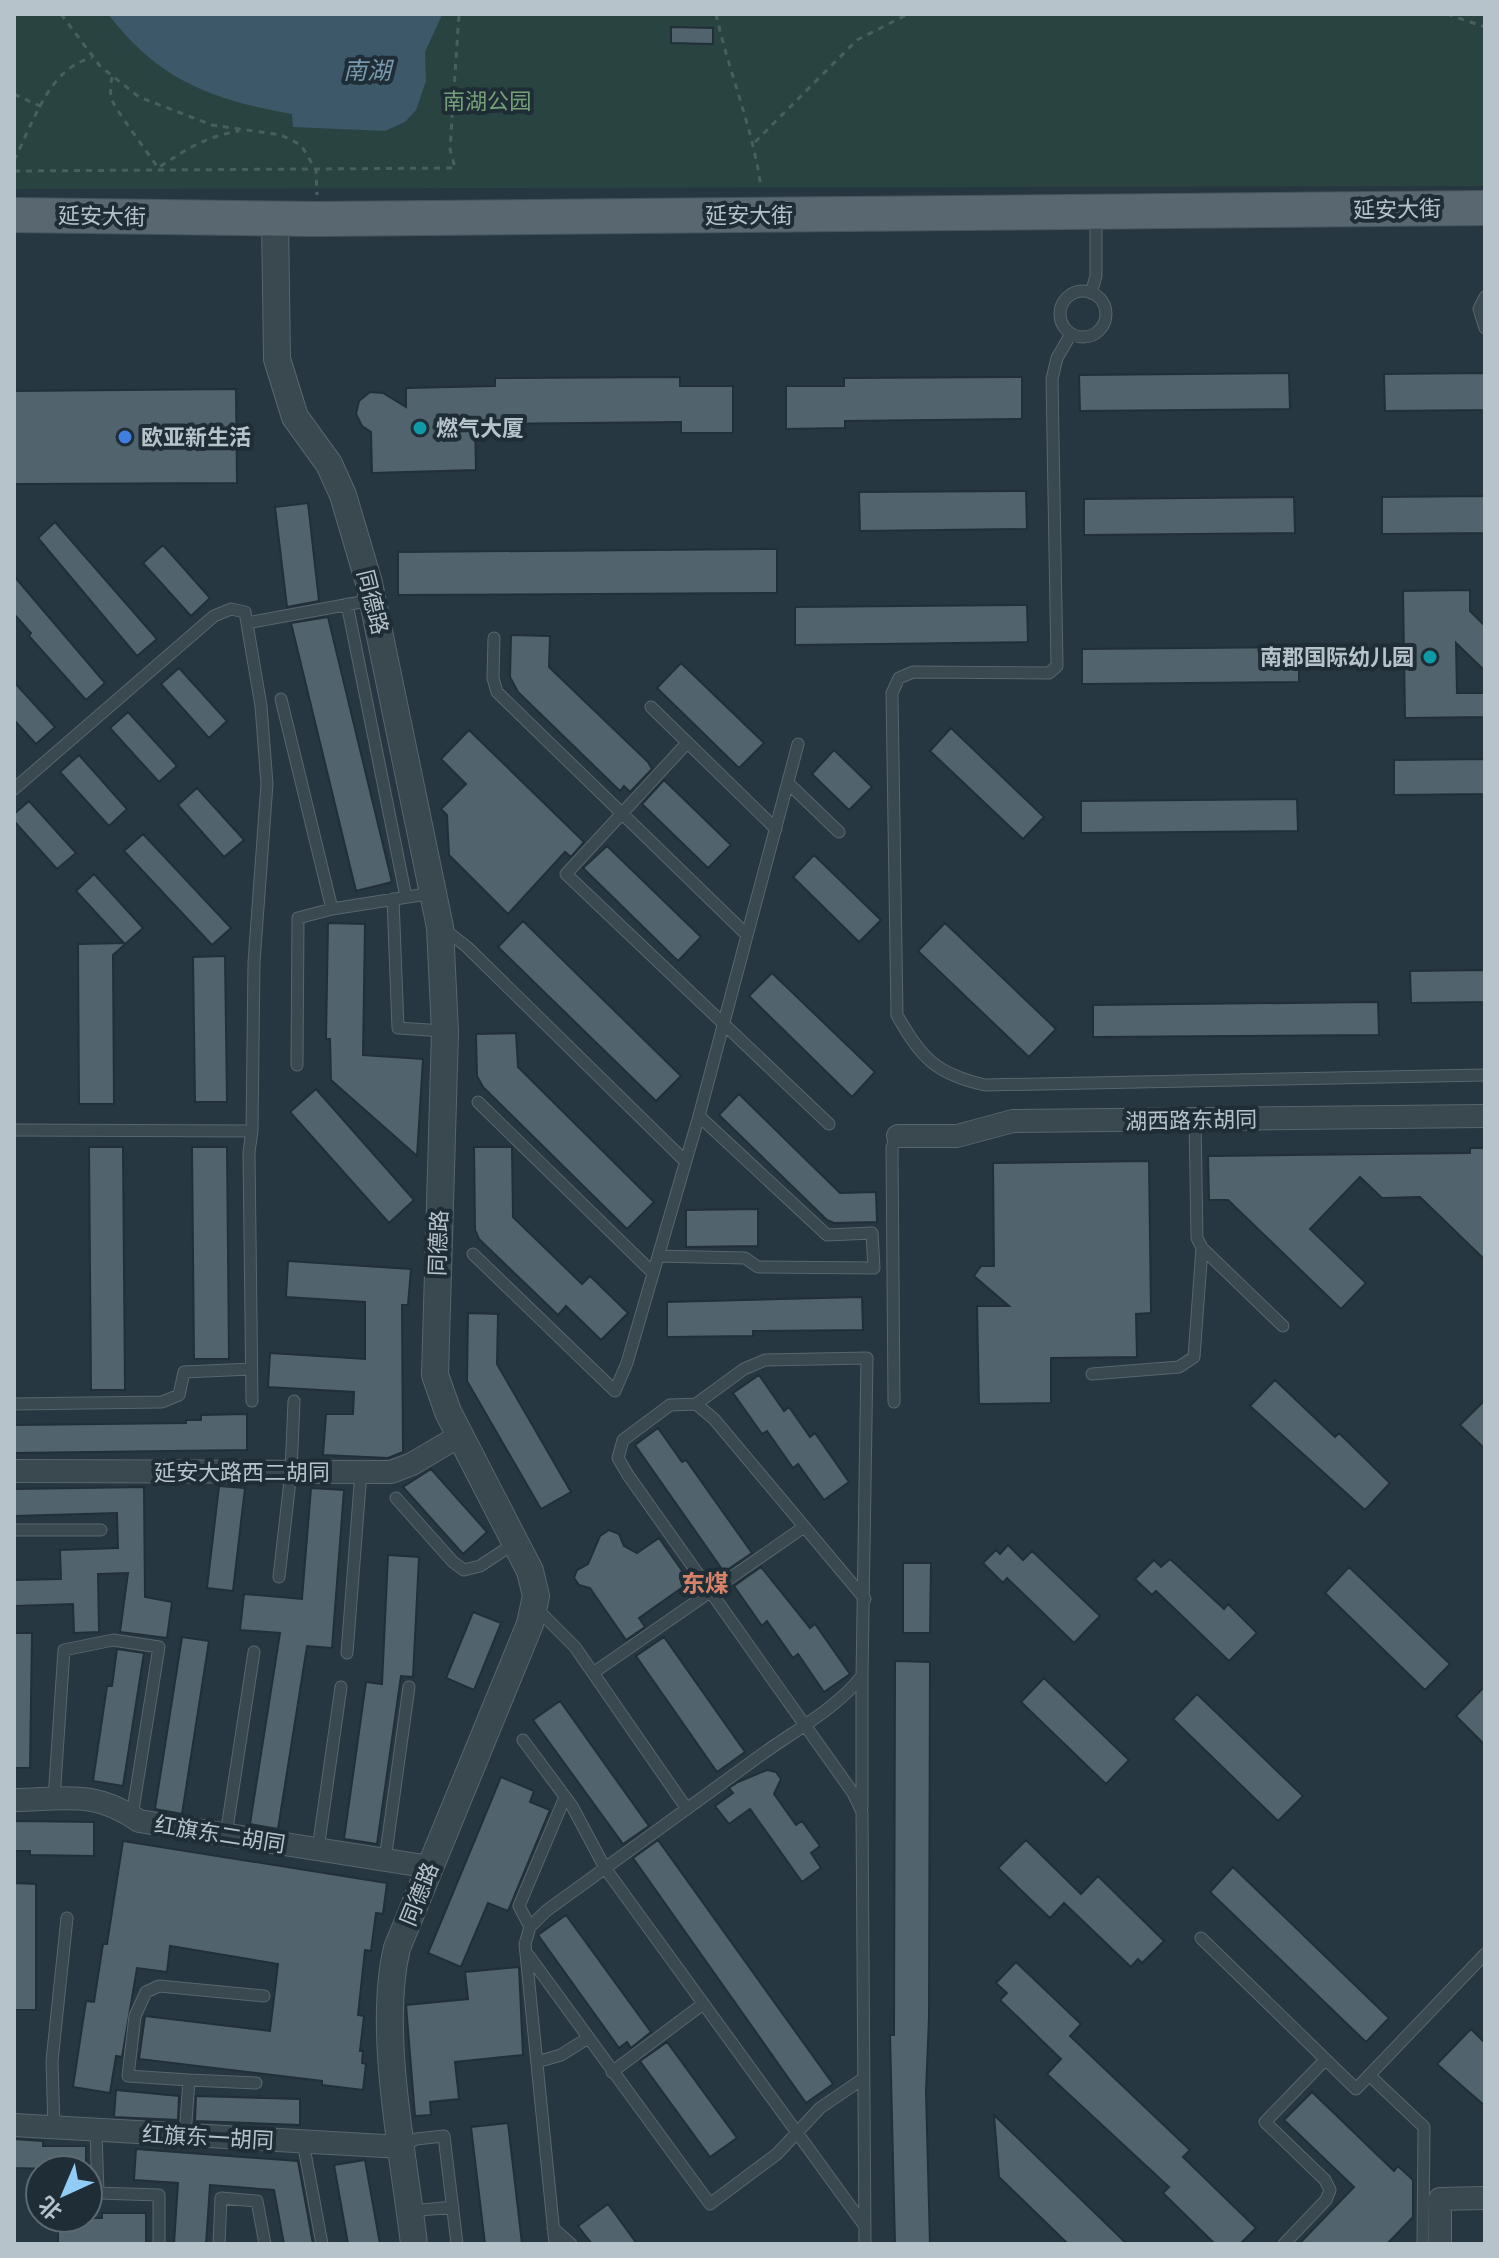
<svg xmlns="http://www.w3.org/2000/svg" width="1499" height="2258" font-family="'Open Sans','Noto Sans SC',sans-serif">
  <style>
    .green { fill: #294340 }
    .water { fill: #3c5869 }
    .building { fill: #51646d; stroke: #212f38; stroke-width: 2 }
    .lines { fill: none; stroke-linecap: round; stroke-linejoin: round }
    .service-casing { stroke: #58666e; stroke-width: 13 }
    .minor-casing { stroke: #58666e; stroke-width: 24 }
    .tertiary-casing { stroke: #58666e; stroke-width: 28 }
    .primary-casing { stroke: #47545d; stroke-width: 36 }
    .path { stroke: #495f5d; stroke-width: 3; stroke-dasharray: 6 6; stroke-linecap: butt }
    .service { stroke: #3a4850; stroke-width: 11 }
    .minor { stroke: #3a4850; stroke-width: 22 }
    .tertiary { stroke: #3a4850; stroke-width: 26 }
    .primary { stroke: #596770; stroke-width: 34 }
    .culture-dot { fill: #0f9aa8; stroke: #1f2d36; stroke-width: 3 }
    .shop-dot { fill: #3f7fe0; stroke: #1f2d36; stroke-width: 3 }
    .labels { text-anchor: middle; stroke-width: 8; stroke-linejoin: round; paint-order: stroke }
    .park-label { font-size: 22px; fill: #76a077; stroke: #1f2d36 }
    .street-label { font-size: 22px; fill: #b7c3cb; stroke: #1f2d36 }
    .poi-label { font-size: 22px; font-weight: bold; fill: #b7c3cb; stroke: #1f2d36; text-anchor: start }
    .water-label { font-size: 24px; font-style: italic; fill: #7899ad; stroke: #1f2d36 }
    .neighbourhood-label { font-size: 24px; font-weight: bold; fill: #d48269; stroke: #1f2d36 }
  </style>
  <rect width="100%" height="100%" fill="#263741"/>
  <!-- green -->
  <path class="green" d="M14,14H1485V186L14,189Z"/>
  <!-- water -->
  <path class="water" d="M108,14H440L442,15L425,52L426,81L416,110L405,122L385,131L293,127L292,114C212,100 158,80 108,14Z"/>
  <!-- building -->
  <path class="building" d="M671,27L713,28V44L671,43Z
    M1289,373L1290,409L1080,411L1079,375Z
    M1485,373V410L1385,411L1384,374Z
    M680,377V386H733V433H681V422L475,424L476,470L372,473L371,432L362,426L356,414L359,401L370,392L383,393L406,407V388L495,386V378Z
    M1022,377V419L845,421V428L786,429V386H844V378Z
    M236,389L237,483L14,484V391Z
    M1026,491L1027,529L860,531L859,492Z
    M1485,496V533L1382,534V497Z
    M1294,497L1295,533L1084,535V499Z
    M308,503L319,601L287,607L275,507Z
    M55,522L157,639L137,656L38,538Z
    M163,545L210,598L191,616L143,563Z
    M777,549V593L398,595V552Z
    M14,576L105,683L86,700L29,636L31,633L14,614Z
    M1470,590V611L1485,626V671L1456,643L1457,693H1485V717L1405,718L1403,591Z
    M1027,605L1028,642L795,645V607Z
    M328,617L392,882L356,891L291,623Z
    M511,635L550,636L549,667L648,762L652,769L630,792L624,786L620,791L518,692L510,677Z
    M1299,647V682L1082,684V649Z
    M681,663L764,743L739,768L657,688Z
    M179,668L227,721L209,738L161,684Z
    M14,682L55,727L36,744L14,720Z
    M128,712L177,766L159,782L110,728Z
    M951,728L1044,817L1023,839L930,751Z
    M469,730L584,842L571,857L565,852L508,914L449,855L447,815L441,809L466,784L441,759Z
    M834,750L872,787L849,810L812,774Z
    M79,755L127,809L109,826L60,772Z
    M1485,759V794L1394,795V760Z
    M664,780L731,845L708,868L642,804Z
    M197,788L244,840L224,857L178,805Z
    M1297,799L1298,831L1081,833V801Z
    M29,801L76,853L57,869L14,821V814Z
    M143,834L231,928L212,945L124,851Z
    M607,846L701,937L678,961L583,868Z
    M814,855L881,920L859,942L793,877Z
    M94,874L143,928L113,955L114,1104H79L78,944L124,943L76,891Z
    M523,921L681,1076L656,1101L498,947Z
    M328,923L365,924L363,1055L423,1059L417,1156L331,1080L330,1039H326Z
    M945,923L1056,1029L1029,1057L918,951Z
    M225,956L227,1102H195L193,957Z
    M1485,970V1002L1411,1003L1410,971Z
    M772,973L875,1072L852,1097L749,996Z
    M1378,1002L1379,1035L1093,1037V1005Z
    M516,1033L518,1067L654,1202L627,1229L483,1087L477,1076L476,1034Z
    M316,1089L414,1200L389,1223L290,1112Z
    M739,1094L840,1193L876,1192L877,1222L834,1223L827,1220L719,1115Z
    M89,1147H123L125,1390H91Z
    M192,1147H227L229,1359H194Z
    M474,1147H512L513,1217L582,1284L590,1276L628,1313L601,1340L566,1306L558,1315L479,1239L475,1230Z
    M1470,1148H1485V1260L1420,1197L1382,1198L1360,1177L1310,1229L1366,1283L1341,1309L1228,1200H1209L1208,1156L1470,1153Z
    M1149,1161L1151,1313L1136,1314L1137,1357L1051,1358V1403L979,1404L977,1306H1009L974,1276L981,1266H994L993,1163Z
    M758,1209V1246L686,1247V1210Z
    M288,1261L411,1269L408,1305H402L403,1452L388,1458L323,1455L326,1414H353L354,1392L268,1387L270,1353L365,1359V1302L286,1297Z
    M862,1297L863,1330L753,1331V1336L667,1337V1302Z
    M468,1313L498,1314L497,1364L571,1492L541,1509L467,1381Z
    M759,1375L784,1411L789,1407L810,1437L815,1433L849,1482L824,1500L798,1464L793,1468L767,1431L762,1434L733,1393Z
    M1275,1380L1335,1437L1339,1433L1390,1483L1365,1510L1250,1406Z
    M1485,1400V1449L1460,1425Z
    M247,1414V1450L14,1453V1425L186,1423V1420H201V1415Z
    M658,1428L682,1462L686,1460L752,1553L724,1572L635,1445Z
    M431,1469L487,1532L463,1554L403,1487Z
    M219,1486L245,1488L233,1591L207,1588Z
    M144,1487L145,1597L172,1602L167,1638L120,1632L128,1573L98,1574L99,1632L74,1633L73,1604L14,1606V1580L61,1579L60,1550L118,1548L117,1513L14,1516V1489Z
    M311,1488L344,1490L332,1648L307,1646L278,1829L250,1824L280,1633L240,1630L244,1594L302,1599Z
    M609,1530L619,1534L624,1546L637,1553L659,1538L690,1582L639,1618L645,1627L626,1640L590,1588L579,1585L574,1578L577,1570L588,1564L600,1536Z
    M1008,1545L1023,1560L1032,1551L1100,1616L1074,1643L1007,1578L1003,1583L983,1563L996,1550L1000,1554Z
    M388,1555L419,1557L413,1677L401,1676L377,1844L344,1839L366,1682L382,1684Z
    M1170,1559L1224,1609L1228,1604L1257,1633L1229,1661L1156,1591L1152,1595L1135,1579L1154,1560L1161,1567Z
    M903,1563H931L930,1633H903Z
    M761,1567L810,1628L815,1624L850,1674L824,1692L798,1654L793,1658L767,1621L762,1626L734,1586Z
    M1349,1567L1450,1664L1425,1690L1325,1593Z
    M473,1612L501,1623L474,1690L446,1678Z
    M14,1633H32L30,1768H14Z
    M182,1637L209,1641L182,1814L155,1809Z
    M664,1637L745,1752L717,1772L636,1656Z
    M117,1649L144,1653L123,1786L93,1781L107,1686H112Z
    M895,1661L930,1662L929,2017L926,2092L930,2244H895L890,2035H894Z
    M1044,1678L1129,1760L1106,1784L1021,1702Z
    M1485,1686V1745L1456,1716Z
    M1197,1694L1303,1796L1278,1821L1173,1719Z
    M560,1701L649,1826L623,1844L533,1720Z
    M767,1770L776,1772L781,1779L774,1794L796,1825L802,1821L820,1846L811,1853L821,1868L802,1882L750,1809L729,1824L715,1806L733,1793L729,1788L738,1782Z
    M501,1777L534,1791L530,1802L550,1810L508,1911L488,1903L461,1967L428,1953Z
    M14,1821L94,1822V1856L30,1855V1851H14Z
    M658,1840L833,2084L806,2103L633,1858Z
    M1026,1840L1081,1894L1098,1876L1164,1941L1142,1963L1138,1959L1131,1967L1064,1903L1050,1918L998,1868Z
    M123,1841L387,1883L383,1914L376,1913L371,1951L365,1950L358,2015L364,2016L360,2051H363L362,2063L366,2064L363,2090L322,2085V2081L139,2059L145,2016L270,2031L278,1964L170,1946L167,1972L137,1968L122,2057L116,2056L110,2093L73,2087L86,2001L94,2002L103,1944H107Z
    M1233,1867L1389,2018L1366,2042L1210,1892Z
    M14,1883L36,1884V2010H14Z
    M566,1915L651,2032L631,2048L627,2042L619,2048L538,1935Z
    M1016,1962L1081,2024L1070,2036L1190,2150L1183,2157L1256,2228L1240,2244H1215L1163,2193L1169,2187L1047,2074L1061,2059L1000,2000L1007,1993L996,1983Z
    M519,1967L523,2055L455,2062L459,2099L430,2102L431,2115L415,2116L406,2005L468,1999L465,1972Z
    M1471,2029L1485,2043V2106L1437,2064Z
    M667,2042L737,2138L710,2157L640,2061Z
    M116,2090L179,2096L178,2120L114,2117Z
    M1312,2092L1394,2171L1398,2166L1413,2180V2217L1387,2244H1299L1354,2187L1284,2120Z
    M196,2096L300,2099V2125L195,2121Z
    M994,2115L1127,2244H1068L999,2177Z
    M508,2123L522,2244H485L471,2127Z
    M14,2139L43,2141V2146H86V2170L14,2168Z
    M136,2149L298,2161L313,2244H284L274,2190L210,2185L206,2244H174L178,2183L134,2180Z
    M365,2160L380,2244H348L334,2165Z
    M608,2204L637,2244H592L578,2226Z
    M102,2213H146V2244H58V2218H102Z"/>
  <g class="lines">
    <defs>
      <path id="service" d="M1060 314a23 23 0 1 1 46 0a23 23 0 1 1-46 0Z
        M1091,293L1096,276V230
        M1485,297L1479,309L1485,328
        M1071,334L1057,358L1052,379L1057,666L1049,673L913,672L899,678L892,693L897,1015C921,1058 936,1074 985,1085L1485,1075
        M347,604L406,897
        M247,623L372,600
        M494,638L493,678L497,692L747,935
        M281,699L332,909L433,893
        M651,707L776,829
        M687,743L566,874L829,1124
        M788,783L839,832
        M14,789L214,616L231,609L245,612L261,706L267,784L254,962L252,1131L14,1130
        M393,899L398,1028L444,1031
        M444,929L467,947L685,1161
        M297,1065L298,918L332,909
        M478,1102L653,1273
        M1195,1120L1197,1238L1202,1248L1283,1326
        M473,1254L615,1391L627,1363L699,1116L798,744
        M658,1256L745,1258L758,1267L874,1268L872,1233L827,1235L699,1116
        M1092,1374L1179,1367L1194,1357L1202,1248
        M252,1401L249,1152L252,1131
        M894,1402L892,1147L898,1136
        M14,1404L162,1402L179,1395L184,1372L251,1369
        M696,1404L714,1419L865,1599
        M396,1498L453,1562L464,1570L480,1566L515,1543
        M14,1530H101
        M279,1577L291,1472L294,1401
        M536,1608L575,1647L687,1809
        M347,1653L361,1472
        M593,1673L804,1527
        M862,1677V1807
        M523,1740L572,1806L605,1868L864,2225
        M54,1799L64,1650L113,1640L159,1647L132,1816
        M226,1835L254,1652
        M318,1849L341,1687
        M385,1860L409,1687
        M530,1927L519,1906L565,1797
        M1201,1938L1356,2089L1485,1954
        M529,1956L710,2204L777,2154L820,2108L864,2078
        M537,2062L561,2055L588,2038
        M612,2072L703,2004
        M1369,2075L1424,2127L1423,2244
        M189,2080L256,2083
        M54,2129L52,2061L67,1918
        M96,2132L98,2193L159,2195V2244
        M185,2135L189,2080L128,2076L135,2016L146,1992L159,1986L264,1996
        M303,2142L322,2244
        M402,2147L416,2139L444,2136L457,2244
        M411,2211L453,2207
        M553,2228L571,2244
        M219,2244L221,2198L257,2201L265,2244
        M555,2244L525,1944L530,1927L546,1911C617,1859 689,1807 761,1755C794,1731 837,1708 862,1676L867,1358L765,1360L744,1369L696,1404L670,1405L623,1440L618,1458L628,1475L853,1793L862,1812L865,2244
        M1284,2244L1326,2200L1330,2190L1325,2180L1265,2122L1325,2060"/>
      <path id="minor" d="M898,1136H957L1013,1121L1485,1116
        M14,1471L391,1472L412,1464L461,1435
        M14,1800C66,1799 95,1790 139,1821L430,1867
        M14,2125L402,2147
        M1440,2244V2199L1485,2198"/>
      <path id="tertiary" d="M275,218L277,359L295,417L329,464L343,495L369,583L440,927L445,1032L435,1375L448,1412L530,1571L536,1596L530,1624L397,1948C377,2031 404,2157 414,2244"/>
      <path id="primary" d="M14,215L317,219L1485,208"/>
    </defs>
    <!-- service casing -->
    <use href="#service" class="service-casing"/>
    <!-- minor casing -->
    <use href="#minor" class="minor-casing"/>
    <!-- tertiary casing -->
    <use href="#tertiary" class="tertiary-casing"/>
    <!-- primary casing -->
    <use href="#primary" class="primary-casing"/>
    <!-- path -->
    <path class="path" d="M61,14L100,66L139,97L212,125L281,135L301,145L316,170L317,195
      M716,14C729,73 753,128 761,188
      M1447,14L1485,27
      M112,77C111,83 110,91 111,97C112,106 150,155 158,168C185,150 206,136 239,131
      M14,94L42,107
      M755,142L857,40L908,14
      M14,160C33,124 49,67 92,58
      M14,171L455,168L450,149L459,14"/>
    <!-- service -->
    <use href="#service" class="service"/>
    <!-- minor -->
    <use href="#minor" class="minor"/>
    <!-- tertiary -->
    <use href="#tertiary" class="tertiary"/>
    <!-- primary -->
    <use href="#primary" class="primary"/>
  </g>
  <!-- markers -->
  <g class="culture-dot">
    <circle cx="420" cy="428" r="8"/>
    <circle cx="1430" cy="657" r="8"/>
  </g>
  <circle class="shop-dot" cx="125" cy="437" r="8"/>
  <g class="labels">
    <!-- park labels -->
    <g class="park-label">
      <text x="487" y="109">南湖公园</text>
    </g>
    <!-- street labels -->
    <g class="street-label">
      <text transform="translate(1397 209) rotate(-1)" y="8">延安大街</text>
      <text x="749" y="223">延安大街</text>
      <text transform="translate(102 216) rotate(1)" y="8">延安大街</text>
      <text transform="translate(373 602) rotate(76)" y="8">同德路</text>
      <text transform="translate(1191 1120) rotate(-1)" y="8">湖西路东胡同</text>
      <text transform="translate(438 1243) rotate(-88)" y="8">同德路</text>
      <text x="242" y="1480">延安大路西二胡同</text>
      <text transform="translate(220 1834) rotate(9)" y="8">红旗东二胡同</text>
      <text transform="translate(419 1894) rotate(-68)" y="8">同德路</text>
      <text transform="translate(208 2137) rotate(3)" y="8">红旗东一胡同</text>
    </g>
    <!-- poi labels -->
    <g class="poi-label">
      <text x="436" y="436">燃气大厦</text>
      <text x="141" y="445">欧亚新生活</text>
      <text x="1414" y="665" text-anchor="end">南郡国际幼儿园</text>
    </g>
    <!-- water labels -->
    <g class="water-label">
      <text x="367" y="79">南湖</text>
    </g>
    <!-- neighbourhood labels -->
    <g class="neighbourhood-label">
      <text x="705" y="1592">东煤</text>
    </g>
  </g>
  <!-- border -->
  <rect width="1499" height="2258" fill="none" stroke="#b7c3cb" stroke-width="32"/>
  <!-- north arrow -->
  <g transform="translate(64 2194) rotate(224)"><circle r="38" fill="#1f2d36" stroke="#5c6972" stroke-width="2"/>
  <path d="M0-6L14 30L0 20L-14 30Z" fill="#91ccf6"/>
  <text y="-12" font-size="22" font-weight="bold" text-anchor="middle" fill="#b7c3cb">北</text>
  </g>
</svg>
